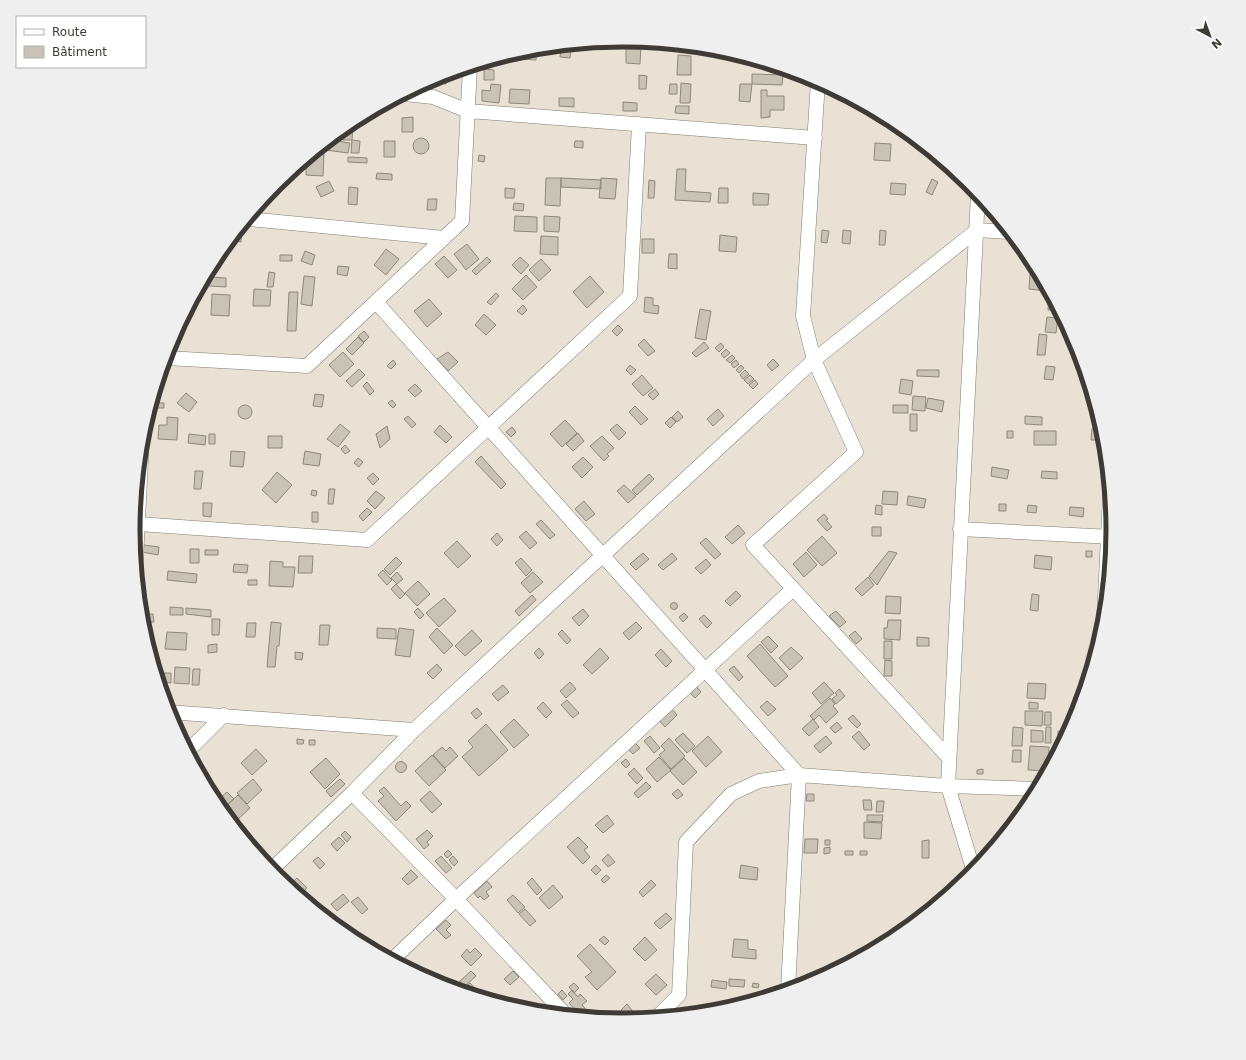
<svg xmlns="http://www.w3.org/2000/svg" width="1246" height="1060" font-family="'DejaVu Sans',sans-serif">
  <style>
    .building { fill: #c9c3b5; stroke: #8e887b }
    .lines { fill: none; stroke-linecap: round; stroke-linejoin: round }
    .minor-casing { stroke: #817b6e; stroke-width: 15 }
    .minor { stroke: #fff; stroke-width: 14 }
    .rim { fill: none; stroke: #3e3b36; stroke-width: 5 }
  </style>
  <rect width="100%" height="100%" fill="#e9e2d4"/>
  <!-- building -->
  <path class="building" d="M626,44L641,45L640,64L626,63Z
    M561,47L571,48L570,58L560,57Z
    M537,48L536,60L520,59V52Z
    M678,55L691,56V75H677Z
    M484,69L494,70V80H484Z
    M752,74L783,75L782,85L752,84Z
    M639,75L647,76L646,89H639Z
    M438,77H447L446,84L437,83Z
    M681,83L691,84L690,103H680Z
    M491,84L501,85L499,103L482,101V90L490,91Z
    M670,84H677V94H669Z
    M740,84H752L750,102L739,101Z
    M510,89L530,90L529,104L509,103Z
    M761,90H767V96H784V110H770V117L761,118Z
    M559,98H574V107L559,106Z
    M623,102L637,103V111H623Z
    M676,106H689V114L675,113Z
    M413,117V132H402V118Z
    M349,124H353L352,140H343L344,128Z
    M413 146a8 8 0 1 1 16 0a8 8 0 1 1-16 0Z
    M330,140L350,143L348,153L318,149L325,144H328Z
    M352,140L360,141L359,153H351Z
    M384,141H395V157H384Z
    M575,141H583V148L574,147Z
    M875,143L891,144L890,161L874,160Z
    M314,153H324L323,176L306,175V159Z
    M479,155L485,156L484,162L478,161Z
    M348,157L367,158V163L348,162Z
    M677,169H686L685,191L711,193L710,202L675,200Z
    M377,173L392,174V180L376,179Z
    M546,178H561L560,206L545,205Z
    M561,178L601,180V189L561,187Z
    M601,178L617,179L615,199L599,198Z
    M932,179L938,182L932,195L926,192Z
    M649,180L655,181L654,198H648Z
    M329,181L334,191L321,197L316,187Z
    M891,183L906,184L905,195L890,194Z
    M349,187L358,188L357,205L348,204Z
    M505,188L515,189L514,198H505Z
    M719,188H728V203H718Z
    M753,193L769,194L768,205H753Z
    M428,199H437L436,210H427Z
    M514,203L524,204L523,211L513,210Z
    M515,216L537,217V232L514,231Z
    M544,216L560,217L559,232L544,231Z
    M822,230L829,231L827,243L821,242Z
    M843,230L851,231L850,244L842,243Z
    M880,230L886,231L885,245H879Z
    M238,232L242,233L241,242L236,241Z
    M720,235L737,237L736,252L719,251Z
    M541,236L558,237V255L540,254Z
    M642,239H654V253H642Z
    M467,244L479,259L466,270L454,254Z
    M386,249L399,259L386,275L374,265Z
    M305,251L315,255L312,265L301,261Z
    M669,254H677V269L668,268Z
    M280,255H292V261H280Z
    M444,256L457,270L448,278L435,264Z
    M487,257L491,261L476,275L472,271Z
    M520,257L529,265L521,274L512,265Z
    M541,259L551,270L539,281L529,270Z
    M338,266L349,267L347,276L337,274Z
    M269,272L275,273L273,287H267Z
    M1030,274L1040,275L1047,291L1029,289Z
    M526,275L537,287L523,300L512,289Z
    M304,276L315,277L312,306L301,304Z
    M590,276L604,292L587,308L573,292Z
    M210,277L226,278V287L209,286Z
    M254,289L271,290L270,306H253Z
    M289,292H298L296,331H287Z
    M496,293L499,296L491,305L487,302Z
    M212,294L230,295L229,316L211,315Z
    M1049,294H1050L1057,308V310H1048Z
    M645,297L653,298V305L659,306L658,314L644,312Z
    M429,299L442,314L427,327L414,311Z
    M523,305L527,310L522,315L517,311Z
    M700,309L711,311L706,340L695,338Z
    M484,314L496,325L486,335L475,325Z
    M1047,317L1058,318L1056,333L1045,332Z
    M618,325L623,330L617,336L612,331Z
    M364,331L369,337L364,342L358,336Z
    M1039,334L1047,335L1045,355H1037Z
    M358,337L364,343L352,355L346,349Z
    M644,339L655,351L648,356L638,345Z
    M704,342L709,348L696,357L692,353Z
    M721,343L724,347L719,352L715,348Z
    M726,349L730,353L724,358L721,354Z
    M343,352L354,364L340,377L329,365Z
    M448,352L458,362L448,371L437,359Z
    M732,355L735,358L730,363L726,360Z
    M773,359L779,365L772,371L767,365Z
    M393,360L396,364L391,369L387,366Z
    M736,360L739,364L734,368L731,364Z
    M630,365L636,370L631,375L626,370Z
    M741,365L744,368L739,373L736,370Z
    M1046,366L1055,367L1053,380L1044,379Z
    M359,369L365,375L352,387L346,381Z
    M745,370L749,374L743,379L740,375Z
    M917,370H939V377L917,376Z
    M642,375L653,388L643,396L632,384Z
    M750,375L754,379L748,384L744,380Z
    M901,379L913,381L911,395L899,393Z
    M755,380L758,384L753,389L749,385Z
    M367,382L374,391L370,395L363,386Z
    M415,384L422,391L415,397L408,390Z
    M655,389L659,394L653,400L648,395Z
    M186,393L197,402L189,412L177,403Z
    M315,394L324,395L322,407L313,406Z
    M913,396L926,397L925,411L912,410Z
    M928,398L944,401L942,412L926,408Z
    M392,400L396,405L393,408L388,403Z
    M157,403H164V408H157Z
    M238 412a7 7 0 1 1 14 0a7 7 0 1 1-14 0Z
    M893,405H908V413H893Z
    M635,406L648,419L641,425L629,412Z
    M718,409L724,416L713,426L707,419Z
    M678,411L683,417L677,422L672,417Z
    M910,414H917V431H910Z
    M408,416L416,424L412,428L404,419Z
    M1025,416L1042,417V425L1025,424Z
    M167,417L178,418L177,440L158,439L159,425H167Z
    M671,417L676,422L670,428L665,423Z
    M565,420L577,433L562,447L550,434Z
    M340,424L350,432L338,447L327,439Z
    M617,424L626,433L619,440L610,430Z
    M440,425L452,437L446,443L434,432Z
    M387,426L390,439L380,448L376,434Z
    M512,427L516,432L511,437L506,432Z
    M1092,428L1100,429L1099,440H1091Z
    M1007,431H1013V438H1007Z
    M1034,431H1056V445H1034Z
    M578,433L584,441L573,451L566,444Z
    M189,434L206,436L205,445L188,443Z
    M209,434H215V444H209Z
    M268,436H282V448H268Z
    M602,436L614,448L607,454L609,456L604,461L590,446Z
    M345,445L350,451L345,454L341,449Z
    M231,451L245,452L243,467L230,466Z
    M305,451L321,454L319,466L303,464Z
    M481,456L506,484L501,489L475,462Z
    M583,457L593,467L582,478L572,467Z
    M358,458L363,462L359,467L354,463Z
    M992,467L1009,470L1007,479L991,476Z
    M195,471H203L201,489H194Z
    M1042,471L1057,472V479L1041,478Z
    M277,472L292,485L276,503L262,490Z
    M373,473L379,479L373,485L367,478Z
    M649,474L654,479L637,495L632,490Z
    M624,485L636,496L628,503L617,491Z
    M329,489H335L333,504H328Z
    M312,490L317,491L316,496L311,495Z
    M376,491L385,498L375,509L367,501Z
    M883,491L898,492L897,505L882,504Z
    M908,496L926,499L924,508L907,505Z
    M584,501L595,514L586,521L575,509Z
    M203,503H212L211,517L203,516Z
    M999,504H1006V511H999Z
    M876,505L882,506V515L875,514Z
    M1028,505L1037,506L1036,513L1027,512Z
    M1070,507L1084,508L1083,517L1069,515Z
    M367,508L372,512L363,521L359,516Z
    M312,512H318V522H312Z
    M824,514L828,519L826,520L832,527L827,531L817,520Z
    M541,520L555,535L550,539L536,524Z
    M738,525L745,533L732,544L725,537Z
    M872,527H881V536H872Z
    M526,531L537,543L530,549L519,537Z
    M497,533L503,540L497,546L491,539Z
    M822,536L837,553L822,566L807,550Z
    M706,538L721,554L715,559L700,543Z
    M457,541L471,556L458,568L444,553Z
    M144,545L159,547L158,555L142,552Z
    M190,549H199V563H190Z
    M205,550H218V555H205Z
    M889,551L897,553L877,585L869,576Z
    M1086,551H1092V557H1086Z
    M806,552L817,565L804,577L793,564Z
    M643,553L649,559L636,570L630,564Z
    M672,553L677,559L663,570L658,565Z
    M1035,555L1052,557L1051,570L1034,568Z
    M299,556H313L312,573H298Z
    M396,557L402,563L390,575L384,569Z
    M521,558L532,570L526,576L515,563Z
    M706,559L711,565L701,574L695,568Z
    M270,561L283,562V567H295L293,587L269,586Z
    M234,564L248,565L247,573L233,572Z
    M383,570L392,580L387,585L378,575Z
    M168,571L197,574L196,583L167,580Z
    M397,572L403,579L397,584L391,578Z
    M533,572L543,582L530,593L521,583Z
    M868,577L874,585L862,596L855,589Z
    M248,580H257V585H248Z
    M418,581L430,594L417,606L405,593Z
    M396,584L405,594L400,599L391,589Z
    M736,591L741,596L730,606L725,601Z
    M1032,594L1039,595L1038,611L1030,610Z
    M532,595L536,600L519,616L515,611Z
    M886,596L901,597L900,614L885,613Z
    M444,598L456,611L439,627L426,613Z
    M670.5 606a3.5 3.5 0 1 1 7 0a3.5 3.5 0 1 1-7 0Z
    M170,607L183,608V615H170Z
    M186,608L211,610V617L186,614Z
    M418,608L424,615L420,619L414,612Z
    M583,609L589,616L579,626L572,618Z
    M836,611L846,622L840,627L829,616Z
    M684,613L688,617L683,622L679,617Z
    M146,614H153L154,622H146Z
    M704,615L712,623L707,628L699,619Z
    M212,619H220L219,635H212Z
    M888,620H901L900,640L884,639V628H887Z
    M271,622L281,623L279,646H277L275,667H267Z
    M636,622L642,628L629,640L623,633Z
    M247,623H256L255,637H246Z
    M320,625H330L328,645H319Z
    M377,628L396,629V639L377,638Z
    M399,628L414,630L410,657L395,655Z
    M437,628L453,645L444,654L429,637Z
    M472,630L482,641L465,656L455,646Z
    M562,630L571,640L567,644L558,634Z
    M855,631L862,639L856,644L849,636Z
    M167,632L187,633L186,650L165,649Z
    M768,636L778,646L771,653L761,642Z
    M917,637L929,638V646H917Z
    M884,641H892V659H884Z
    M217,644V652L208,653V645Z
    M760,644L788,676L775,687L747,656Z
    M791,647L803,658L790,670L779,658Z
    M539,648L544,654L539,659L534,653Z
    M600,648L609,658L592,674L583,665Z
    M661,649L672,661L666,667L655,655Z
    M295,652L303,653L302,660L295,659Z
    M885,660L892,661V676H884Z
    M437,664L442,670L433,679L427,673Z
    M734,666L743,677L739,681L729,670Z
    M175,667L190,668L189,684L174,683Z
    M193,669H200L199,685H192Z
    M164,673H171V683L164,682Z
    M570,682L576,689L566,698L560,691Z
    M824,682L834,693L821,704L812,693Z
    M1028,683L1046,684L1045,699L1027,698Z
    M503,685L509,692L498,701L492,694Z
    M696,686L701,692L695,698L689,692Z
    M839,689L845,696L836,704L832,699L837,695L835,693Z
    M830,698L835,704L833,706L838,712L826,723L819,715L814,720L810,716Z
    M567,700L579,713L573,718L561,705Z
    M767,701L776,709L768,716L760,707Z
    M543,702L552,712L546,718L537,708Z
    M1029,702L1038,703V709H1029Z
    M477,708L482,714L476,719L471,713Z
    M672,709L677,715L665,727L659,720Z
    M1025,711H1043L1042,726L1025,725Z
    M1045,712H1051V725H1044Z
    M853,715L861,724L857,728L848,719Z
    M514,719L529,735L514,748L500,732Z
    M813,719L819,727L809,736L802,729Z
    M837,722L842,728L835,733L830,728Z
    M486,724L508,750L479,776L462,757L473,747L468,741Z
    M1013,727L1023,728L1022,746H1012Z
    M1046,727H1051V743H1045Z
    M1031,730L1043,731V742H1031Z
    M859,731L870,745L864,750L852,737Z
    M1058,731L1068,732L1052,763L1053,747H1057Z
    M683,733L695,746L687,753L675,740Z
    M650,736L660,748L654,753L644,741Z
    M708,736L722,752L706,767L692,751Z
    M826,736L832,743L820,753L814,746Z
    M669,738L685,756L671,769L659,755L665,750L661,746Z
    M297,739L304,740L303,744H297Z
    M309,740H315V745H309Z
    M635,743L640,748L633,754L628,749Z
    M1030,746L1049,747L1048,769L1047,771L1028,770Z
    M442,747L446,751L450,747L458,756L445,768L433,755Z
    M256,749L267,761L252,775L241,763Z
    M1013,750H1021V762H1012Z
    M432,755L446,770L429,786L415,771Z
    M659,757L671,770L657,782L646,769Z
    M326,758L340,774L325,789L310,772Z
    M684,758L697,772L683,785L670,771Z
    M626,759L630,764L626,768L621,763Z
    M395.5 767a5.5 5.5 0 1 1 11 0a5.5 5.5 0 1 1-11 0Z
    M634,768L643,778L637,784L628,774Z
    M983,769V774H977V770Z
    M253,779L262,790L247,804L237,793Z
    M340,779L345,784L331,797L326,791Z
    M646,782L651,787L638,798L634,793Z
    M384,787L401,806L406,801L411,806L396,821L378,801L384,796L379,791Z
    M678,789L683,795L677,799L672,794Z
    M430,791L442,804L432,813L420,800Z
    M227,792L234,799L225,807L221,808L245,834L243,835L215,802L213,797L216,801Z
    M807,794H814V801H806Z
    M238,795L250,808L237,820L225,807Z
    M863,800H871L872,810H864Z
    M877,801H884L883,812H876Z
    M607,815L614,824L603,833L595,825Z
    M867,815H883L882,822L867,821Z
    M864,822L882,823L881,839L864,838Z
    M427,830L433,836L427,842L429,845L424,849L416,839Z
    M345,831L351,837L347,842L341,835Z
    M339,837L345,843L337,851L331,844Z
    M578,837L588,847L584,850L590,857L583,864L567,847Z
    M805,839H818L817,853H804Z
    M825,840H830V845H825Z
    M929,840V858H922V841Z
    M830,847V853L824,854V848Z
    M448,850L452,854L447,858L444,854Z
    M845,851H853V855H845Z
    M860,851H867V855H860Z
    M608,854L615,862L608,867L602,860Z
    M441,856L452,868L446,873L435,861Z
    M453,856L458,862L454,866L449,860Z
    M318,857L325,864L320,869L313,861Z
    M596,865L601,870L596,875L591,870Z
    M741,865L758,868L757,880L739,878Z
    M411,870L418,877L408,885L402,879Z
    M606,875L610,878L604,883L601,880Z
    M297,878L307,888L299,895L288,886Z
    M532,878L542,890L537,895L527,883Z
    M651,880L656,885L643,897L639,892Z
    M487,881L492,887L486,892L489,896L484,900L480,896L478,898L474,893Z
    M553,885L563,897L549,909L539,898Z
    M343,894L349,901L337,911L331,904Z
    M513,895L525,907L518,913L507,900Z
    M358,897L368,909L362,914L351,902Z
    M525,909L536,921L530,926L519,914Z
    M666,913L672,919L660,929L654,923Z
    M446,920L451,925L446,930L451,935L446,939L436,929Z
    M604,936L609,941L605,945L599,940Z
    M645,937L657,950L645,961L633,949Z
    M734,939L748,940V949L756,950V959L732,957Z
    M367,941L377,952L363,944Z
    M590,944L616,972L597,990L585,977L592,972L577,956Z
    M475,948L482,955L471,966L461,956L467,949L470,953Z
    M471,971L476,976L464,987L459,982Z
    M513,971L519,977L510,985L504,979Z
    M656,974L667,985L656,995L645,984Z
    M729,979L745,980L744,987L729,986Z
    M712,980L727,982L726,989L711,987Z
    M470,983L481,995L480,996L467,992L464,989Z
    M574,983L579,988L574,993L569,987Z
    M753,983L759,984L758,988L752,987Z
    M562,990L567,996L563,1000L558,994Z
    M572,990L578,997L580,994L587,1001L582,1005L593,1017L581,1016L569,1003L573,999L568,994Z
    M728,1001L744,1002L743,1003L728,1008Z
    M627,1004L635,1014L629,1019L621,1010Z
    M705,1007L724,1008V1009L705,1012Z"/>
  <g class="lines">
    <defs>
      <path id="minor" d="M818,81L803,316L814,360L856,452L753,545L949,758
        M404,94L433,97L468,111L815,138
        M248,219L444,238
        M376,302L799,775L788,990
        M166,358L307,366L462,221L470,67
        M138,524L367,540L630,296L639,124
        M960,529L1112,537
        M136,559L142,441
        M1104,618L1110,496
        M168,712L414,730
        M188,751L224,715
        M352,793L456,899L565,1014
        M271,870L352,793L414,730L814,360L977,230L1009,232
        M974,872L948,786L978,194
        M392,960L456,899L793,589
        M657,1017L679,995L686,842L731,794L759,781L799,775L948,786L1038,789"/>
    </defs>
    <!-- minor casing -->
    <use href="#minor" class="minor-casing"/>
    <!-- minor -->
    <use href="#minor" class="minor"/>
  </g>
  <!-- crop -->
  <path d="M0 0H1246V1060H0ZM140 530a483 483 0 1 1 966 0a483 483 0 1 1-966 0Z" fill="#f0efef" fill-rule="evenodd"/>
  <path class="rim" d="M140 530a483 483 0 1 1 966 0a483 483 0 1 1-966 0Z"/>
  <!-- legend -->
  <rect x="16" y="16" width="130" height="52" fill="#ffffff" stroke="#b2b1af"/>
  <rect x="24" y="29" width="20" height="6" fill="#ffffff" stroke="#b2b1af"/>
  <text x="52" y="36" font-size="12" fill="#3e3b36">Route</text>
  <rect x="24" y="46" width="20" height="12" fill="#c9c3b5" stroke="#b2b1af"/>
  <text x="52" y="56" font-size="12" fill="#3e3b36">Bâtiment</text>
  <!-- north arrow -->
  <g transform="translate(1210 36) rotate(139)" stroke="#ffffff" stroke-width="3" paint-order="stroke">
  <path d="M0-3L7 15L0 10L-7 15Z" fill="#3e3b36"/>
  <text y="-6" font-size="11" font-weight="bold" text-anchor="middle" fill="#3e3b36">N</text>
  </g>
</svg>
